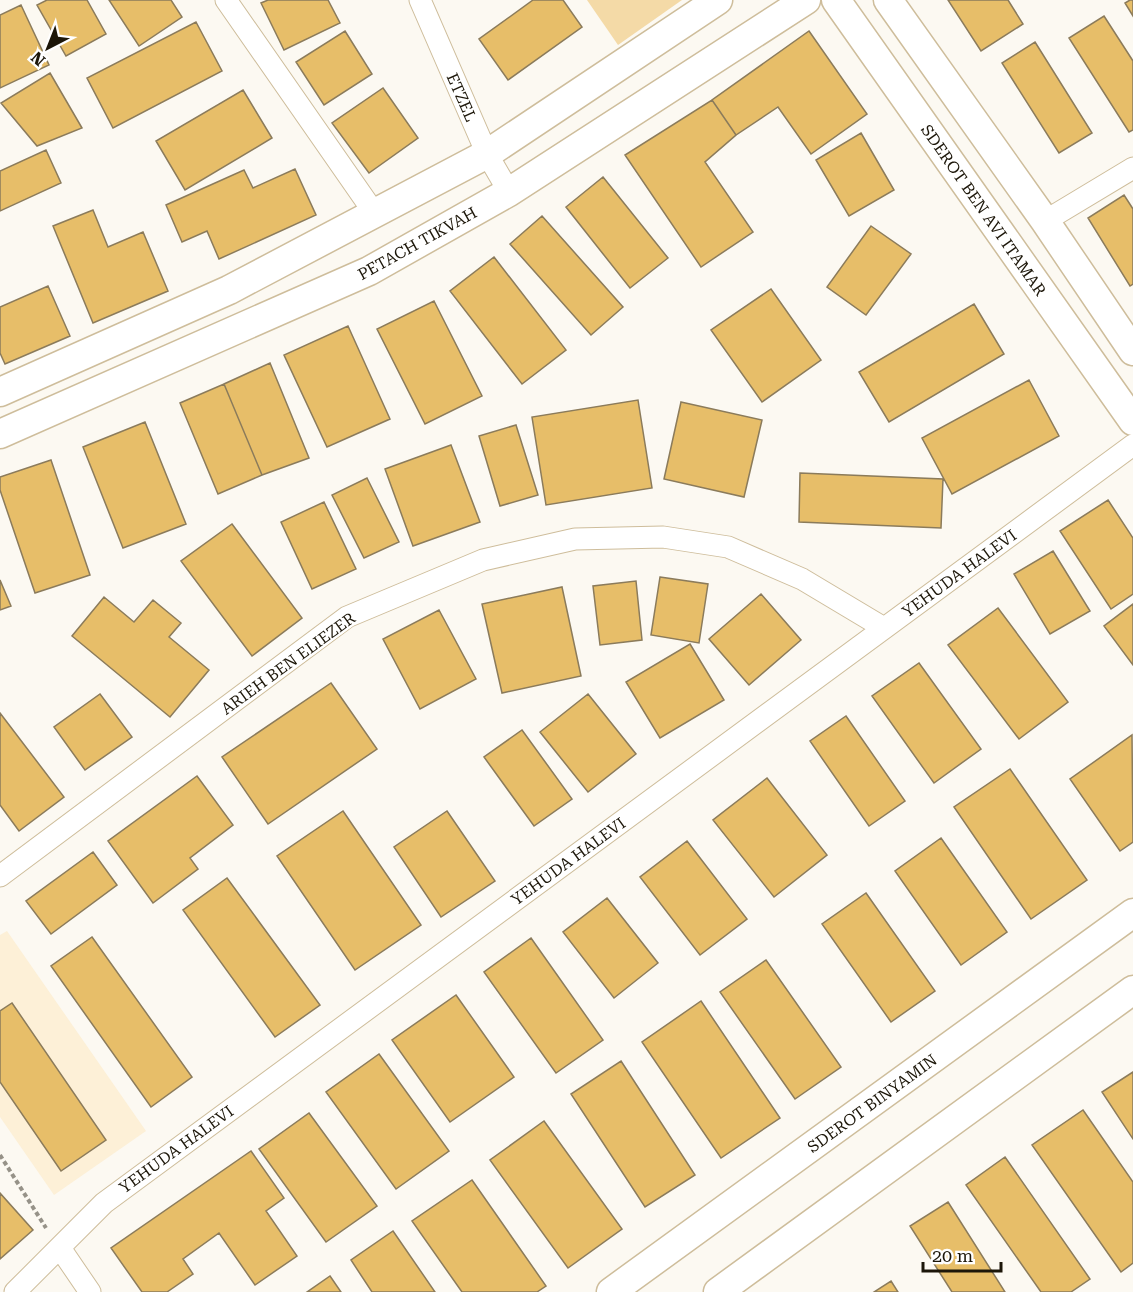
<svg xmlns="http://www.w3.org/2000/svg" width="1133" height="1292" font-family="'Roboto Serif',serif">
  <style>
    .built { fill: #fdf0d7 }
    .green { fill: #f4daa7 }
    .building { fill: #e7be69; stroke: #8b7b5b; stroke-width: 1.5 }
    .lines { fill: none; stroke-linecap: round; stroke-linejoin: round }
    .street-casing { stroke: #cebd9b; stroke-width: 23 }
    .secondary-casing { stroke: #cebd9b; stroke-width: 31 }
    .path { stroke: #969288; stroke-width: 4; stroke-dasharray: 4.5 3; stroke-linecap: butt }
    .street { stroke: #fff; stroke-width: 21 }
    .secondary { stroke: #fff; stroke-width: 28 }
    .labels { text-anchor: middle; stroke-width: 4.5; stroke-linejoin: round; paint-order: stroke }
    .street-label { font-size: 16px; fill: #1c1609; stroke: #fff }
  </style>
  <rect width="100%" height="100%" fill="#fcf9f2"/>
  <!-- built -->
  <path class="built" d="M7,931L146,1131L54,1195L0,1117V935Z"/>
  <!-- green -->
  <path class="green" d="M587,0H682L618,45Z"/>
  <!-- building -->
  <path class="building" d="M47,0H87L106,34L66,56L37,5Z
    M109,0H171L182,17L139,46Z
    M268,0H328L340,23L284,50L261,3Z
    M533,0H563L582,27L508,80L479,39Z
    M948,0H1008L1023,24L981,51Z
    M1130,0H1133V16L1125,3Z
    M21,5L49,65L0,88V15Z
    M1104,16L1133,61V130L1129,132L1069,38Z
    M196,22L222,71L113,128L87,78Z
    M345,31L372,74L324,105L296,62Z
    M809,31L867,114L811,154L778,107L736,135L712,100Z
    M1035,42L1092,133L1059,153L1002,63Z
    M50,73L82,128L37,146L1,103Z
    M383,88L418,138L369,173L332,123Z
    M243,90L272,138L185,190L156,141Z
    M712,100L736,135L705,162L753,232L701,267L625,155Z
    M861,133L894,190L849,216L816,160Z
    M46,150L61,183L0,211V171Z
    M295,169L316,215L219,259L207,231L182,242L166,205L244,170L253,188Z
    M603,177L668,258L630,288L566,207Z
    M1124,195L1133,209V284L1130,286L1088,218Z
    M93,210L108,247L143,232L168,291L93,323L53,226Z
    M542,216L623,307L591,335L510,244Z
    M871,226L911,254L866,315L827,287Z
    M494,257L566,350L522,384L450,291Z
    M48,286L70,336L5,364L0,353V307Z
    M771,289L821,360L762,402L711,330Z
    M434,301L482,396L425,424L377,329Z
    M974,304L1004,354L889,422L859,372Z
    M348,326L390,419L327,447L284,355Z
    M270,363L309,458L262,475L224,384Z
    M1029,380L1059,436L952,494L922,438Z
    M224,384L262,475L218,494L180,403Z
    M638,400L652,488L546,505L532,417Z
    M681,402L762,420L744,497L664,479Z
    M145,422L186,524L123,548L83,447Z
    M516,425L538,495L500,506L479,436Z
    M451,445L480,522L413,546L385,469Z
    M51,460L90,575L35,593L0,490V477Z
    M800,473L943,479L941,528L799,522Z
    M367,478L399,542L364,558L332,495Z
    M1108,500L1133,538V594L1111,609L1060,531Z
    M324,502L356,569L312,589L281,522Z
    M232,524L302,618L252,656L181,561Z
    M1053,551L1090,611L1050,634L1014,574Z
    M660,577L708,584L699,643L651,635Z
    M0,580L11,606L0,610Z
    M636,581L642,640L600,645L593,586Z
    M562,587L581,676L502,693L482,604Z
    M761,594L801,640L749,685L709,639Z
    M104,597L134,622L153,600L181,623L169,637L209,670L170,717L72,636Z
    M1133,604V665L1104,626Z
    M998,608L1068,702L1019,739L948,645Z
    M439,610L476,679L420,709L383,639Z
    M690,644L724,700L660,738L626,682Z
    M919,663L981,749L934,783L872,696Z
    M331,683L377,749L268,824L222,757Z
    M100,694L132,737L85,770L54,727Z
    M588,694L636,754L588,792L540,732Z
    M0,713L64,797L19,831L0,805Z
    M846,716L905,801L869,826L810,741Z
    M522,730L572,799L534,826L484,757Z
    M1132,735L1133,842L1120,851L1070,779Z
    M1010,769L1087,880L1031,919L954,807Z
    M197,776L233,825L190,858L198,869L153,903L108,841Z
    M767,778L827,855L774,897L713,820Z
    M343,811L421,925L355,970L277,856Z
    M447,811L495,881L441,917L394,847Z
    M941,838L1007,932L961,965L895,871Z
    M687,841L747,919L700,955L640,877Z
    M93,852L117,885L51,934L26,901Z
    M227,878L320,1005L275,1037L183,910Z
    M866,893L935,991L891,1022L822,924Z
    M607,898L658,963L614,998L563,932Z
    M92,937L192,1077L151,1107L51,966Z
    M531,938L603,1040L556,1073L484,972Z
    M766,960L841,1067L795,1099L720,992Z
    M456,995L514,1077L450,1122L392,1040Z
    M701,1001L780,1118L721,1158L642,1042Z
    M12,1003L106,1140L61,1171L0,1082V1011Z
    M379,1054L449,1151L396,1189L326,1092Z
    M621,1061L695,1175L645,1207L571,1094Z
    M1133,1072V1139L1102,1092Z
    M1083,1110L1133,1182V1263L1121,1272L1032,1145Z
    M309,1113L377,1206L326,1242L259,1149Z
    M544,1121L622,1229L568,1268L490,1160Z
    M251,1151L284,1198L266,1211L297,1256L255,1285L219,1233L183,1259L193,1274L167,1292H142L111,1248Z
    M1005,1157L1090,1279L1071,1292H1041L966,1185Z
    M472,1180L546,1286L537,1292H462L412,1221Z
    M0,1193L33,1230L0,1259Z
    M948,1202L1005,1292H952L910,1226Z
    M393,1231L435,1292H372L351,1260Z
    M330,1276L341,1292H307Z
    M891,1281L898,1292H874Z"/>
  <g class="lines">
    <defs>
      <path id="street" d="M226,0L375,214
        M420,0L487,154L509,192
        M1045,221L1133,168
        M0,876L347,617L483,560L575,539L663,537L728,547L802,579L884,628
        M60,1248L90,1292
        M15,1292L104,1203L1133,445"/>
      <path id="secondary" d="M836,0L1133,421
        M888,0L1045,221L1133,351
        M0,392L229,290L487,154L718,0
        M0,434L369,271L509,192L806,0
        M611,1292L1133,913
        M718,1292L1133,990"/>
    </defs>
    <!-- street casing -->
    <use href="#street" class="street-casing"/>
    <!-- secondary casing -->
    <use href="#secondary" class="secondary-casing"/>
    <!-- path -->
    <path class="path" d="M0,1155L46,1228"/>
    <!-- street -->
    <use href="#street" class="street"/>
    <!-- secondary -->
    <use href="#secondary" class="secondary"/>
  </g>
  <g class="labels">
    <!-- street labels -->
    <g class="street-label">
      <text transform="translate(462 97) rotate(66)" y="6">ETZEL</text>
      <text transform="translate(984 210) rotate(55)" y="6">SDEROT BEN AVI ITAMAR</text>
      <text transform="translate(417 243) rotate(-29)" y="6">PETACH TIKVAH</text>
      <text transform="translate(959 573) rotate(-36)" y="6">YEHUDA HALEVI</text>
      <text transform="translate(288 663) rotate(-36)" y="6">ARIEH BEN ELIEZER</text>
      <text transform="translate(568 861) rotate(-36)" y="6">YEHUDA HALEVI</text>
      <text transform="translate(872 1103) rotate(-36)" y="6">SDEROT BINYAMIN</text>
      <text transform="translate(176 1149) rotate(-36)" y="6">YEHUDA HALEVI</text>
    </g>
  </g>
  <!-- north arrow -->
  <g transform="translate(48 48) rotate(222)" stroke="#ffffff" stroke-width="4.5" paint-order="stroke">
  <path d="M0-4.5L10 22L0 15L-10 22Z" fill="#1c1609"/>
  <text y="-9" font-size="16" font-weight="bold" text-anchor="middle" fill="#1c1609">N</text>
  </g>
  <!-- scale -->
  <path d="M923 1262v9h78v-9" fill="none" stroke="#1c1609" stroke-width="3"/>
  <text x="932" y="1262" font-size="18" fill="#1c1609" stroke="#ffffff" stroke-width="4.5" paint-order="stroke">20 m</text>
</svg>
